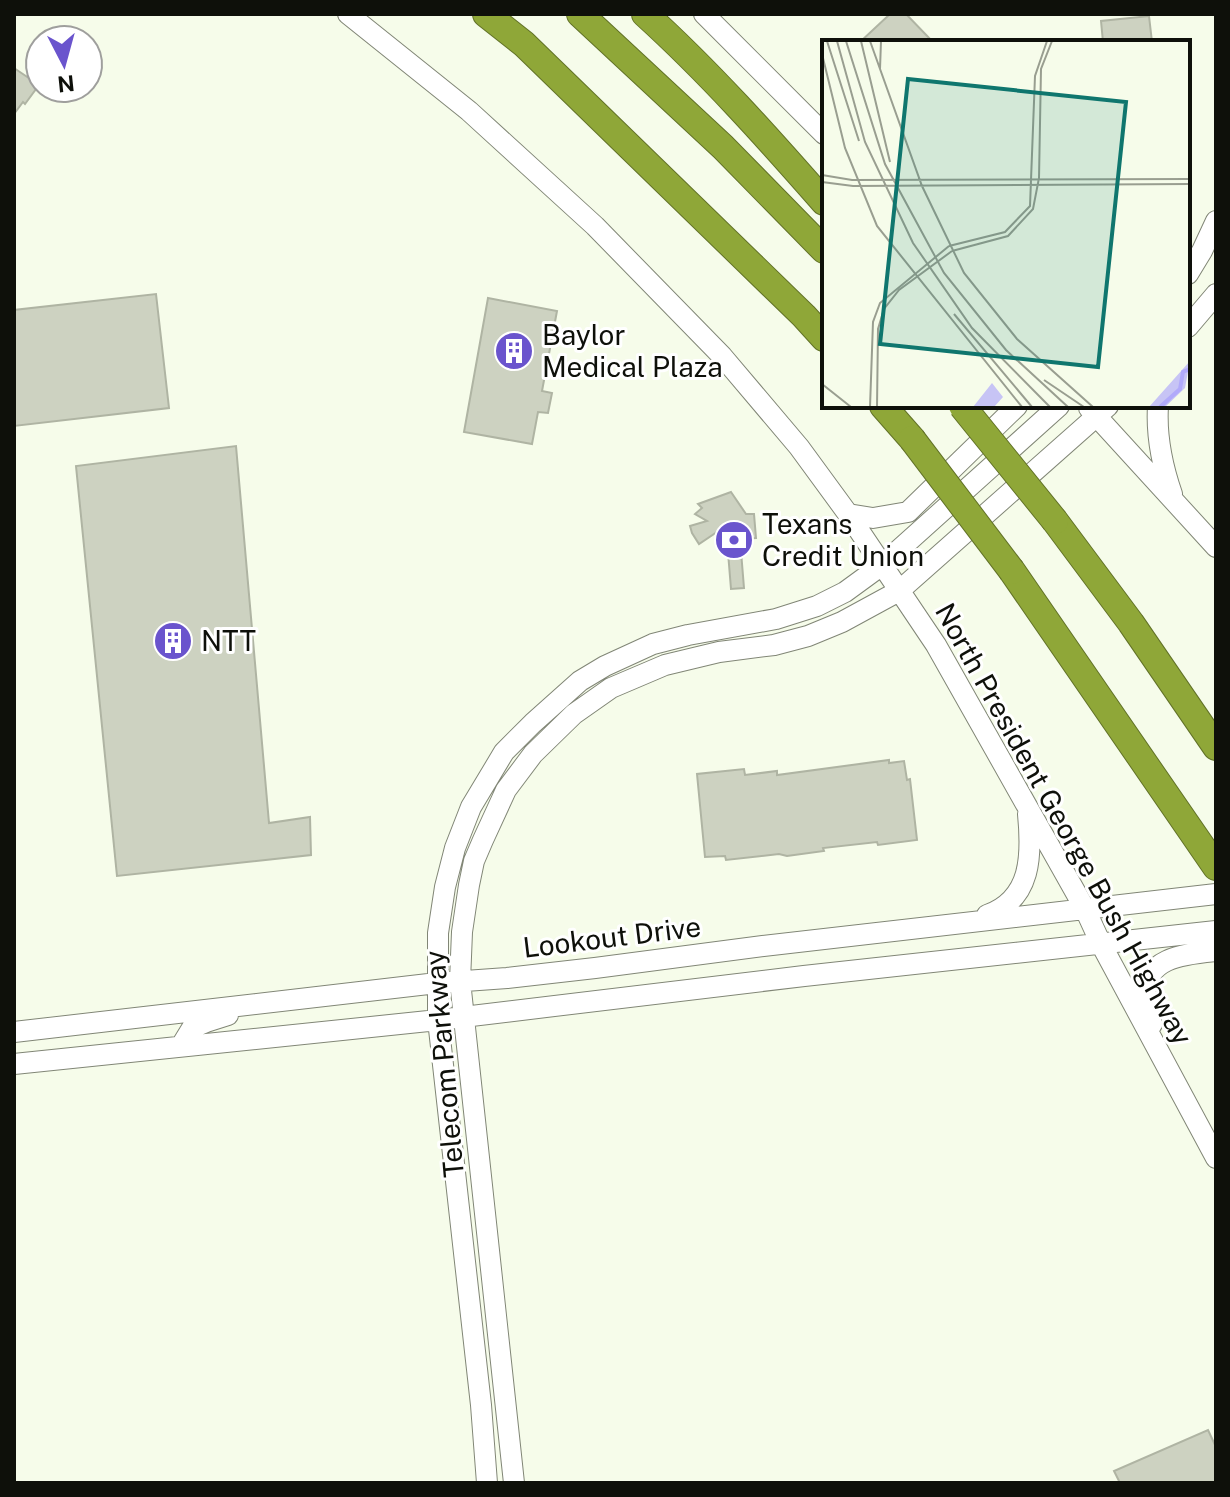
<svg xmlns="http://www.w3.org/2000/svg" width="1230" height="1497" font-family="'Public Sans',sans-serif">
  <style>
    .building { fill: #cdd2c1; stroke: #afb4a3; stroke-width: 2 }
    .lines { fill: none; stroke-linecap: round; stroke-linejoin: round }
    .secondary-casing { stroke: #818676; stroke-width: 22 }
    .highway-casing { stroke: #627228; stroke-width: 28 }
    .secondary { stroke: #fff; stroke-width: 20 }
    .highway { stroke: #8fa738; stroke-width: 26 }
    .highway-bridge-casing { stroke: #627228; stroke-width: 28; stroke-linecap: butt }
    .highway-bridge { stroke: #8fa738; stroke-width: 26 }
    .labels { text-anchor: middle; stroke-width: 6; stroke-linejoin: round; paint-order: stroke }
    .poi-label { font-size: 28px; fill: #0e100a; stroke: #fff; text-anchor: start }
    .street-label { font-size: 28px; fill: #0e100a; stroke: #fff }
    .inset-river { fill: none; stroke: #b1aafa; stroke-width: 4 }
    .inset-road { fill: none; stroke: #999e90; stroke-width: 2 }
    .view { fill: #0f766e; fill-opacity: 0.15; stroke: #0f766e; stroke-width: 4 }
    .inset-edge { fill: none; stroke: #0e100a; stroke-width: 4 }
  </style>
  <rect width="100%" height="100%" fill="#f6fcea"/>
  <!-- building -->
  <path class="building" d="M890,14H906L933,42H860Z
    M1149,16L1152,42H1103L1101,21Z
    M14,68L39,85L25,104L23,102L14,114Z
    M156,294L169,408L14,426V310Z
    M488,298L557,311L542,391L552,393L548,413L538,412L532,444L464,432Z
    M236,446L269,823L310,817L311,855L117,876L76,466Z
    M731,492L746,514H754L756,538L740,539L744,588L731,589L727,540H721L720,530L699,544L692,533L690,526L707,521L695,514L702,508L698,504Z
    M889,760V763L904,761L907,780L910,779L917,840L878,845L877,842L823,848L824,851L787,856L779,854L726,860L725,856L705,857L697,774L744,769L745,775L777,771V775Z
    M1208,1430L1216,1447V1483H1120L1114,1471Z"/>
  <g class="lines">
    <defs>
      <path id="secondary" d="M348,14L469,111L595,226L722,356L799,447L848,514L936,645L1085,909L1101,944L1216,1158
        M704,14L824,134
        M1188,274L1202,251L1216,221
        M1188,327L1216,294
        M1158,406C1156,437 1162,465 1172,494
        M1089,408L1216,547
        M848,514L873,518L908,512L1017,406
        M987,915C1032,899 1032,855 1028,814
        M1152,1024C1148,1016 1147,1008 1146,999C1142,957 1185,954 1216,951
        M14,1032L437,983L507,978L595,968L763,946L1216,894
        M181,1046L192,1028L206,1022L228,1015
        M14,1064L438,1020L804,976L1216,931
        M487,1483L481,1405L438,1020V933L445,887L455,848L471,807L504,752L533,723L580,681L605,666L653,644L688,635L776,619L817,606L845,592L882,565L1059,406
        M514,1483L460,981L462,932L469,885L474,861L483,840L506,790L533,754L574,714L611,688L665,665L719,652L774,645L808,636L842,622L899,591L1108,406"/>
      <path id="highway" d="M486,14L524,44L804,316L824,338
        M580,14L723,147L824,250
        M645,14C709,72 767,137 824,202
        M883,406L912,439
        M1055,521L1131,623L1216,747
        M1012,571L1216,867"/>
    </defs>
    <!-- secondary casing -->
    <use href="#secondary" class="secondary-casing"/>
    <!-- highway casing -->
    <use href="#highway" class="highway-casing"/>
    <!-- secondary -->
    <use href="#secondary" class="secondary"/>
    <!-- highway -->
    <use href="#highway" class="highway"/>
    <defs>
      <path id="highway-bridge" d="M962,406L1055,521
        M912,439L1012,571"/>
    </defs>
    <!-- highway-bridge casing -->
    <use href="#highway-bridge" class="highway-bridge-casing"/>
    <!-- highway-bridge -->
    <use href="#highway-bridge" class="highway-bridge"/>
  </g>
  <!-- icons -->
  <defs>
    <symbol id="building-disc" viewBox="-11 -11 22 22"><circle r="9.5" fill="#6a54cd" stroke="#fff"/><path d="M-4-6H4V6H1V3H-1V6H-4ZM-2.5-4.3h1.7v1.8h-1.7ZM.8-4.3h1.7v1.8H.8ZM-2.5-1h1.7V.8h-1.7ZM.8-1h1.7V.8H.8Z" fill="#fff"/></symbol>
    <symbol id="bank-disc" viewBox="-11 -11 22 22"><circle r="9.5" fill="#6a54cd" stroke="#fff"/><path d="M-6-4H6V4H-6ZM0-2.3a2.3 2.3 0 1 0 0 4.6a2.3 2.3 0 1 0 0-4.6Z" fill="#fff"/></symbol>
  </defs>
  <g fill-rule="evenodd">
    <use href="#building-disc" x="492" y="329" width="44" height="44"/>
    <use href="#bank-disc" x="712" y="518" width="44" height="44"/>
    <use href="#building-disc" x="151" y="619" width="44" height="44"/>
  </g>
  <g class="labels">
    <!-- poi labels -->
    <g class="poi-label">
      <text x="542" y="345">Baylor<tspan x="542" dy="32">Medical Plaza</tspan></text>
      <text x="762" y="534">Texans<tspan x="762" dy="32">Credit Union</tspan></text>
      <text x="201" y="651">NTT</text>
    </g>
    <!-- street labels -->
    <g class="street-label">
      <text transform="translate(1064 824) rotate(61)" y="10">North President George Bush Highway</text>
      <text transform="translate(612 937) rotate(-7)" y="10">Lookout Drive</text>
      <text transform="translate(444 1064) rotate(-95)" y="10">Telecom Parkway</text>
    </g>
  </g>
  <!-- overview -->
  <g transform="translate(822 40)">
    <rect width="368" height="368" fill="#f6fcea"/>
    <path d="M368,321L363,348L343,367H327ZM170,343L181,357L172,367H151Z" fill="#c7c4f5"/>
    <path class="inset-river" d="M338,367L358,349L361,332L368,329"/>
    <path class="inset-road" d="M5,1L37,101M15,1L43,102L91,203L150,288L228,367M24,1L63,124L122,233L184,310L246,367M39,1L68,122M48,1L100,146L142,233L195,299L271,367M0,14L23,108L55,186L200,367M58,29L59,1M0,135L30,140L368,139M0,142L31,146L368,144M127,206L183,192L208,166L213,36L225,1M130,211L186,196L211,169L217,138L219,29L230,1M132,274L210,367M222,340L262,367M0,344L29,367M48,367L51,282L58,263L127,206M55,367L56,289L62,269L77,250L130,211"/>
    <path class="view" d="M86,39L304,62L276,327L58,304Z"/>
    <rect width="368" height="368" class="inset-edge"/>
  </g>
  <!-- border -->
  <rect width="1230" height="1497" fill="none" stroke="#0e100a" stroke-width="32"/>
  <!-- north arrow -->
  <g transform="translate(64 64) rotate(174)"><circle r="38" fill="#ffffff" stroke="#9f9f9d" stroke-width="2"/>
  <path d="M0-6L14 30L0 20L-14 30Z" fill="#6a54cd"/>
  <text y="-12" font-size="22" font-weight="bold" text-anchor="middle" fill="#0e100a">N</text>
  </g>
</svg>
